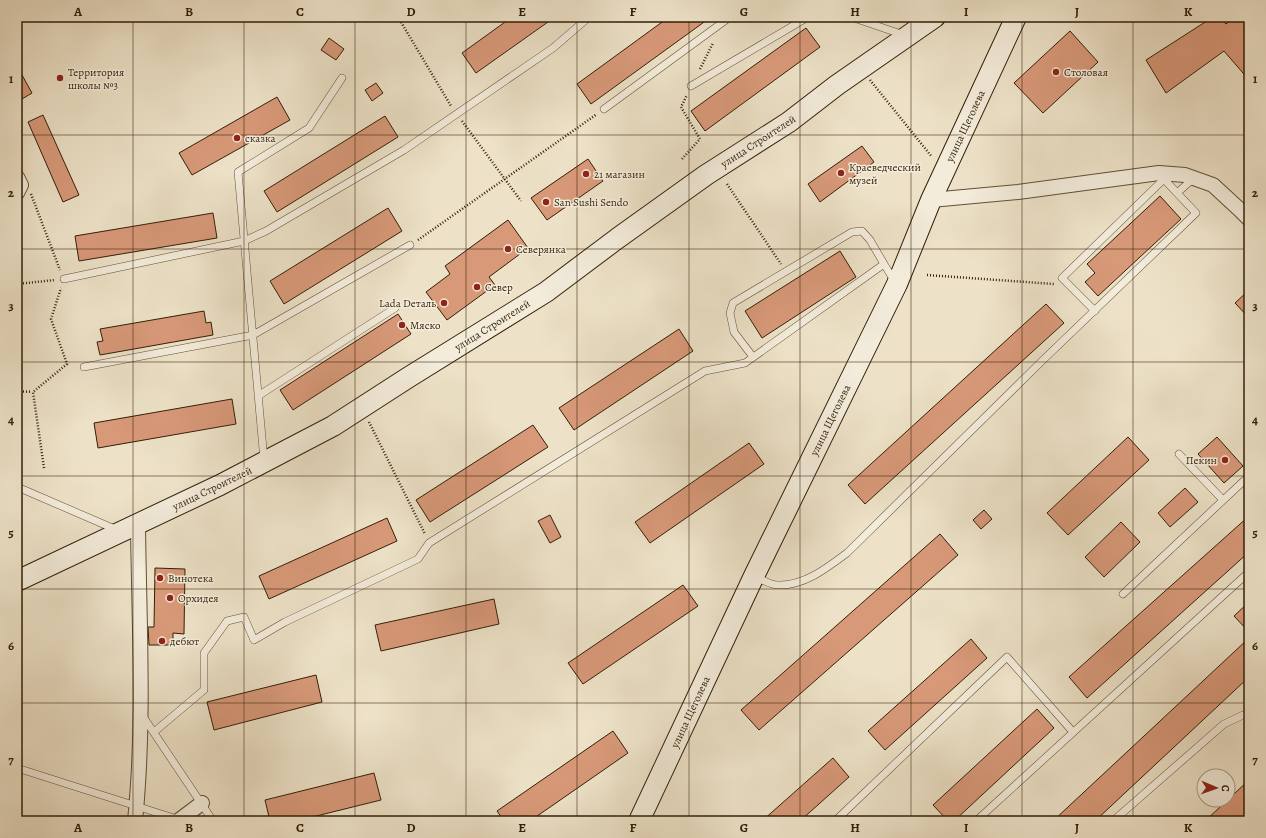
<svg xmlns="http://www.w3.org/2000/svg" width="1266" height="838" font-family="Alegreya,serif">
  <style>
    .building { fill: #d89979; stroke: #331e06 }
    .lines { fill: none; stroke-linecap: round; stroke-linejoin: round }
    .lane-casing { stroke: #624f36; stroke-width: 8 }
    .street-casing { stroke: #624f36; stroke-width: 16 }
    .secondary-casing { stroke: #331e06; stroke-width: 22 }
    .path { stroke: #331e06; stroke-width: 2.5; stroke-dasharray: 1 2; stroke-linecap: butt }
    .lane { stroke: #f3ecdb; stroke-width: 7 }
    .street { stroke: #f3ecdb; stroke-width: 14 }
    .secondary { stroke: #f3ecdb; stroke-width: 20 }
    .grid { fill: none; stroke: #331e06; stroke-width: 1; stroke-opacity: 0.55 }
    .poi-dot { fill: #8f2418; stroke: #f3ecdb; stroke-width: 1.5 }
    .labels { text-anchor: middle; stroke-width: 3; stroke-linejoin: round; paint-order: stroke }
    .poi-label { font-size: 11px; fill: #331e06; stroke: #f3ecdb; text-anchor: start }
    .street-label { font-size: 11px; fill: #331e06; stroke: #f3ecdb }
    .neatline { fill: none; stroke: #331e06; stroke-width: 1.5 }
    .grid-label { font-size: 13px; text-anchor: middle; font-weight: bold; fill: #331e06 }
  </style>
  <rect width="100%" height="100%" fill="#ede2c8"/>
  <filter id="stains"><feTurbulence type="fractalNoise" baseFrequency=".005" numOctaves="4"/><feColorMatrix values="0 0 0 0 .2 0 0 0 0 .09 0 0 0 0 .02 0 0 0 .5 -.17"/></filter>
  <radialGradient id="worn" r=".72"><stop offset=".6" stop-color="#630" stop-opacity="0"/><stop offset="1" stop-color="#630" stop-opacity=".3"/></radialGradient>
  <!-- building -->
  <path class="building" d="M512,17H555L476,73L462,53Z
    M669,17H711L591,104L577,84Z
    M1213,17H1220L1226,24L1235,17H1249V80L1224,51L1166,93L1146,60Z
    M806,28L820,47L705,131L691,111Z
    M1070,31L1098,62L1043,113L1014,83Z
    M329,38L344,49L336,60L321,50Z
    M17,66L32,93L17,102Z
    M376,83L383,93L372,101L365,90Z
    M277,97L290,120L192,175L179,153Z
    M43,115L79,195L63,202L28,122Z
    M385,116L398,137L277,212L264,191Z
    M862,146L874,162L820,202L808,184Z
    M588,159L603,181L547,220L531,198Z
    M1160,196L1181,219L1098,296L1085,282L1095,273L1087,264Z
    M388,208L402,231L284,304L270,281Z
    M213,213L217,238L79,261L75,236Z
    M508,220L528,248L489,277L495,285L447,320L426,292L450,274L445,266Z
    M840,251L856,277L762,338L745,311Z
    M1249,290V318L1235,303Z
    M1046,304L1064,323L865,504L848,485Z
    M204,311L206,323L211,322L213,335L100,355L97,342L103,341L100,329Z
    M398,314L411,334L293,410L280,390Z
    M679,329L693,351L574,430L559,408Z
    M232,399L236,424L98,448L94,423Z
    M533,425L548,447L430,522L416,500Z
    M1128,437L1149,460L1068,535L1047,513Z
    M1217,437L1243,466L1224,483L1198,454Z
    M749,443L764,464L650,543L635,522Z
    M1185,488L1198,502L1170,527L1158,513Z
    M984,510L992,519L981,529L973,520Z
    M550,515L561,537L550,543L538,521Z
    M1249,516V552L1087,698L1069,677Z
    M387,518L397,541L269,599L259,576Z
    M1121,522L1140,542L1104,577L1085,557Z
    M940,534L958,555L759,730L741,710Z
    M155,568L185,569L184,634L173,633V645H149L148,627H154Z
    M683,585L698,606L583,684L568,663Z
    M494,599L499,624L381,651L375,625Z
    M1249,602V632L1234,616Z
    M1249,638V677L1095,821H1053Z
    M971,639L987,658L885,750L868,731Z
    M316,675L322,702L214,730L207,702Z
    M1037,709L1054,728L954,821H948L933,805Z
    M613,731L628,753L530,821H504L497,811Z
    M833,758L849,777L800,821H762Z
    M374,773L381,800L296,821H270L265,800Z
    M1249,780V813L1241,821H1205Z"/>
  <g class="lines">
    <defs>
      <path id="lane" d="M851,17L904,35
        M691,86L808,17
        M604,109L730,17
        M64,279L244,241L266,231L404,150L553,48L589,17
        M1095,311L1062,278L1164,179L1177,193
        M753,357L734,332L730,313L733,303L852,232L862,231L870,240L884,264
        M84,367L253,335L410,245
        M258,396L395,308
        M1179,454L1223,500
        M264,460L238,172L309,128L342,78
        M22,489L117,530
        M754,576C761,579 770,585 778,585C804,586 827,568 847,553L1044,359L1196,213L1177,193L1194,178
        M1123,594L1249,476
        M142,715L213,821
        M154,732L204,690V653L227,621L244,617L254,640L285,622L418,559L429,543L705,371L745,363L884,264L895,282
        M17,768L180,820
        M835,821L1007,657L1073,732
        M976,821L1249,572
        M1113,821L1224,724L1243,715L1249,714"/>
      <path id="street" d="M17,177L21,185L17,193
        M931,200L1018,192L1159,173L1185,175L1213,185L1239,209L1249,219
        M135,821C145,722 139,623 138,524
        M178,821L202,803"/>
      <path id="secondary" d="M17,581L220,485L333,426L409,377L546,292L618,238L706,175L789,122L837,85L935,17
        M639,821L754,576L897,284L931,200L1016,17"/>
    </defs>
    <!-- lane casing -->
    <use href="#lane" class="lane-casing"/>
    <!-- street casing -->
    <use href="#street" class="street-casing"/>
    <!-- secondary casing -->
    <use href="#secondary" class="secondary-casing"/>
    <!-- path -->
    <path class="path" d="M398,17L451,106
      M700,69L713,43
      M870,80L932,157
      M462,121L521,201
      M17,157L20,164
      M682,159L700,139L681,107L687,95
      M727,184L781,264
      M31,194L60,270
      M418,240L597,114
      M927,275L1054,284
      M17,284L55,280
      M17,391L32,392
      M369,422L425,534
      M44,468L33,392L67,364L51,319L61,288"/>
    <!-- lane -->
    <use href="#lane" class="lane"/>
    <!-- street -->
    <use href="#street" class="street"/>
    <!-- secondary -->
    <use href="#secondary" class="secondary"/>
  </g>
  <!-- grid -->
  <path class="grid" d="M133,17V821M244,17V821M355,17V821M466,17V821M577,17V821M689,17V821M800,17V821M911,17V821M1022,17V821M1133,17V821M17,135H1249M17,249H1249M17,362H1249M17,476H1249M17,589H1249M17,703H1249"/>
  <!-- markers -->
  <g class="poi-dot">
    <circle cx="1056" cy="72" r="4"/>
    <circle cx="60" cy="78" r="4"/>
    <circle cx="237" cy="138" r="4"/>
    <circle cx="841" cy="173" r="4"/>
    <circle cx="586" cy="174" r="4"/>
    <circle cx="546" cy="202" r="4"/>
    <circle cx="508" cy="249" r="4"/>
    <circle cx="477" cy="287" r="4"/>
    <circle cx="444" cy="303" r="4"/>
    <circle cx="402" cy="325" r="4"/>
    <circle cx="1225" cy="460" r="4"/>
    <circle cx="160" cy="578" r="4"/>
    <circle cx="170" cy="598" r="4"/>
    <circle cx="162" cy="641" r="4"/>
  </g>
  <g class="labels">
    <!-- poi labels -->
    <g class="poi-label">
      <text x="68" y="76">Территория<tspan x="68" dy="13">школы №3</tspan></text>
      <text x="1064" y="76">Столовая</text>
      <text x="245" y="142">сказка</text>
      <text x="849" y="171">Краеведческий<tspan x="849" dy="13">музей</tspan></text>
      <text x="594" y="178">21 магазин</text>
      <text x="554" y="206">San Sushi Sendo</text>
      <text x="516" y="253">Северянка</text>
      <text x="485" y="291">Север</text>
      <text x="436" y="307" text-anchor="end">Lada Dеталь</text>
      <text x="410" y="329">Мяско</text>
      <text x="1217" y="464" text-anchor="end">Пекин</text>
      <text x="168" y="582">Винотека</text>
      <text x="178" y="602">Орхидея</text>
      <text x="170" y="645">дебют</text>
    </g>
    <!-- street labels -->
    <g class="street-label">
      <text transform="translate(965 126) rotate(-65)" y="4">улица Щеголева</text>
      <text transform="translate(758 141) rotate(-33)" y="4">улица Строителей</text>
      <text transform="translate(492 325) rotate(-32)" y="4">улица Строителей</text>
      <text transform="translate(830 420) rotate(-64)" y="4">улица Щеголева</text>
      <text transform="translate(212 488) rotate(-26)" y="4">улица Строителей</text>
      <text transform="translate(690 712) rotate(-65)" y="4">улица Щеголева</text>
    </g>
  </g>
  <!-- margin -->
  <rect width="1266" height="838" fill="none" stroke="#ede2c8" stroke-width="44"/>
  <!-- north arrow -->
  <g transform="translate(1216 788) rotate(92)"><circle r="19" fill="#f3ecdb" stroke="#a69a86"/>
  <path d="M0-3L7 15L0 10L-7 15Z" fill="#8f2418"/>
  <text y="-6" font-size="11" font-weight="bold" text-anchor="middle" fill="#331e06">С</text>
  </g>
  <rect x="22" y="22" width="1222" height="794" class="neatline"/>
  <g class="grid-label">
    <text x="78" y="16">A</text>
    <text x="189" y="16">B</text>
    <text x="300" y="16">C</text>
    <text x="411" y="16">D</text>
    <text x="522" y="16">E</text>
    <text x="633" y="16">F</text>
    <text x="744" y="16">G</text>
    <text x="855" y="16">H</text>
    <text x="966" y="16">I</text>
    <text x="1077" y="16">J</text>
    <text x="1188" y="16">K</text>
    <text x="11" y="83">1</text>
    <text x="1255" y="83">1</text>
    <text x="11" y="197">2</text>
    <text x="1255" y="197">2</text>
    <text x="11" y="310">3</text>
    <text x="1255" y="310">3</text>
    <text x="11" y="424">4</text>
    <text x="1255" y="424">4</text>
    <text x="11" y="537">5</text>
    <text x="1255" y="537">5</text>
    <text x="11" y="650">6</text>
    <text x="1255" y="650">6</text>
    <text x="11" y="764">7</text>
    <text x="1255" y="764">7</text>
    <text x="78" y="832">A</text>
    <text x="189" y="832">B</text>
    <text x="300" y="832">C</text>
    <text x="411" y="832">D</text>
    <text x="522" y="832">E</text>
    <text x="633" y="832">F</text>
    <text x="744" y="832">G</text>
    <text x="855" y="832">H</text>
    <text x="966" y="832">I</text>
    <text x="1077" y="832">J</text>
    <text x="1188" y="832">K</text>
  </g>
  <rect width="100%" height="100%" filter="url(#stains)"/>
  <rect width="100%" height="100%" fill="url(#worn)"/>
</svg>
